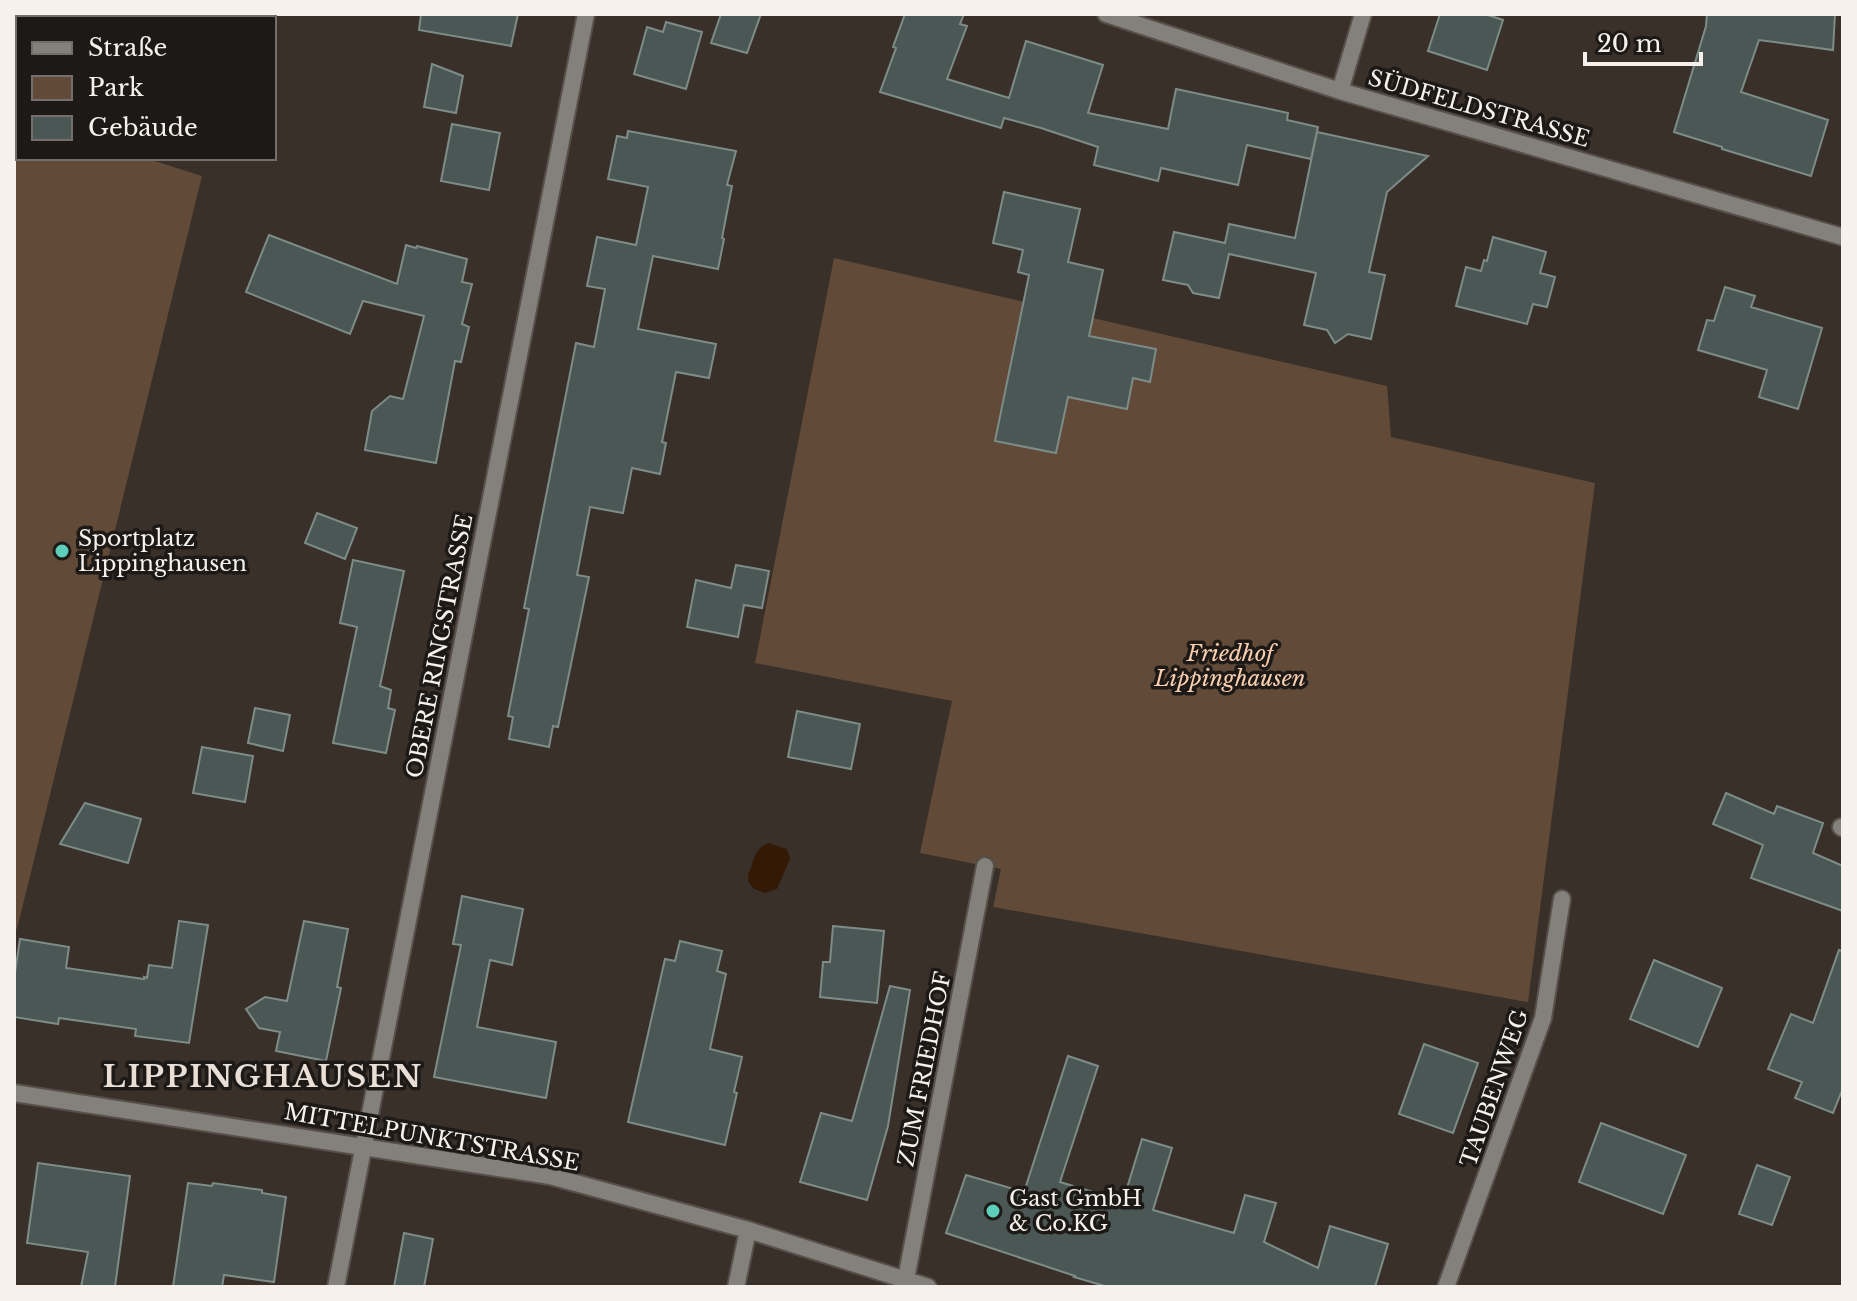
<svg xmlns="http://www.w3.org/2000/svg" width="1857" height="1301" font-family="'Libre Baskerville',serif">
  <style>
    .green { fill: #614a38 }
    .water { fill: #321a06 }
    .building { fill: #4a5754; stroke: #7e8c88; stroke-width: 2 }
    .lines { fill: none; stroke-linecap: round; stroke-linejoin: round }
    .service-casing { stroke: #574f49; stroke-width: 20 }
    .minor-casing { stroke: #574f49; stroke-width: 20 }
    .service { stroke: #84807c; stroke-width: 16 }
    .minor { stroke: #84807c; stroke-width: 16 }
    .poi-dot { fill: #5dceb9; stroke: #1d1916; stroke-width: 3 }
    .labels { text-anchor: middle; stroke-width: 7; stroke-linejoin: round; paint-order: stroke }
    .street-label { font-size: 22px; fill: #f6f1ec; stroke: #1d1916 }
    .poi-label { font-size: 22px; fill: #f6f1ec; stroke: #1d1916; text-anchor: start }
    .park-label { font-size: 22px; font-style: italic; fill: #f9cfb0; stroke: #1d1916 }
    .district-label { font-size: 30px; font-weight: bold; letter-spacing: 2px; fill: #eadfd7; stroke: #1d1916 }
  </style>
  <rect width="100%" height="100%" fill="#39302a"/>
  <!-- green -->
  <path class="green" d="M14,116L18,118V158H145L202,176L18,925L14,936Z
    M834,258L1387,386L1391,437L1595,483L1528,1002L993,907L1001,869L920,853L952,701L755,663Z"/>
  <!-- water -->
  <path class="water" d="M768,843L787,849L790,859L777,889L765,893L754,889C751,886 748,881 748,877C748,874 749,872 750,870C754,859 755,848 768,843Z"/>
  <!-- building -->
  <path class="building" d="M421,14H518L511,46L419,30Z
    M721,14H761L747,53L711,43Z
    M905,14H964L960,24L967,26L947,79L1009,98L1026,41L1103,65L1088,113L1168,129L1176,89L1288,113L1287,120L1318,127L1311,159L1247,145L1238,185L1161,168L1158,181L1094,165L1098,147L1041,128L1004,118L1001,128L880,92L896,48L893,47Z
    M1440,14H1485L1503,20L1487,70L1428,51Z
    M1707,14H1835L1833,50L1759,40L1741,92L1828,120L1811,176L1722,149V147L1674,132L1706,26Z
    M666,22L702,32L686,89L634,74L647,27L663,32Z
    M432,64L463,76L456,113L424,107Z
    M452,124L500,133L489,190L441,181Z
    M628,131L736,151L727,185L732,186L722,238L724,239L718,269L653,256L638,329L716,344L709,378L676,372L662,442L666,443L660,474L632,468L623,513L590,507L577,575L589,577L558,727L553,726L549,747L509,739L513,717L508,716L529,609L524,608L576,343L594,347L605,289L587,286L597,237L636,245L648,187L608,179L617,136L627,138Z
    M1317,132L1428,156L1387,192L1369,272L1385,275L1371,339L1348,334L1335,343L1327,330L1304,325L1316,273L1229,254L1219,298L1193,293L1188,285L1163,280L1174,232L1225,243L1229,224L1295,238Z
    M1004,192L1080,209L1068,262L1103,270L1089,336L1156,349L1150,382L1133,378L1127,409L1068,397L1056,453L995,441L1029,275L1018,272L1023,250L993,243Z
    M269,235L397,284L406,245L416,248L417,246L467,259L462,282L472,284L462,324L469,327L461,362L455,361L436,463L365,450L372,411L390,396L403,399L424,316L363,301L350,334L246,292Z
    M1493,237L1546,252L1540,273L1555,277L1547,307L1533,304L1527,324L1456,306L1466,267L1481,271L1484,260L1487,261Z
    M1725,287L1755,296L1751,307L1822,328L1798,409L1759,397L1767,370L1698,350L1707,320L1714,321Z
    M317,513L357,528L345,559L305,543Z
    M353,560L404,571L380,686L391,690L388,708L395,710L386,753L333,743L357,627L340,623Z
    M736,565L769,571L762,608L744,605L738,637L687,627L696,580L731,588Z
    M255,708L290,715L283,751L248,743Z
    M797,711L860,724L851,769L788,757Z
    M202,747L253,756L245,802L193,793Z
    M1726,793L1774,814L1777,806L1823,823L1813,853L1843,866V911L1751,878L1763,845L1713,824Z
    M85,803L141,819L128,863L60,844Z
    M462,896L523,909L512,965L490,960L477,1027L556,1042L546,1098L434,1077L461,945L453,944Z
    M179,921L208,925L189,1043L135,1036L136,1029L59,1018L58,1024L14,1017V979L20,939L69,947L66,968L144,979V977L147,978L149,965L172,968Z
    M304,921L348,929L337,987L341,988L326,1061L276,1051L280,1032L259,1028L246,1009L265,997L287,1001Z
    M833,926L884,931L877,1003L820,997L823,962H830Z
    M680,941L722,951L717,971L726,974L710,1049L742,1057L734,1092L737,1093L725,1145L628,1122L665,959L675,961Z
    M1839,950L1843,951V1088L1833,1113L1795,1098L1802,1082L1768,1069L1791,1014L1813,1023Z
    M1654,960L1722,988L1698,1047L1630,1019Z
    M890,986L910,990L888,1126L867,1200L800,1182L821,1113L852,1121Z
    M1424,1044L1478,1063L1453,1133L1399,1114Z
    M1068,1056L1098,1066L1060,1182L1123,1201L1142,1139L1172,1148L1153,1210L1234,1233L1245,1195L1276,1203L1264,1242L1318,1268L1330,1226L1388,1244L1375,1287H1108L1074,1277L1075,1276L946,1233L966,1175L1024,1192Z
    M1601,1123L1686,1155L1663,1214L1579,1182Z
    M38,1163L130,1176L115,1287H81L88,1252L27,1243Z
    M1757,1165L1790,1177L1772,1225L1739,1214Z
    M188,1183L212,1186L213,1183L262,1190V1193L286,1197L274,1282L224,1275L222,1287H173Z
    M404,1233L433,1239L424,1287H394Z"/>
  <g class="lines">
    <defs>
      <path id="service" d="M1841,827L1843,828"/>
      <path id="minor" d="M1106,14L1340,91L1843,237
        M1340,91L1363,14
        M14,1093L550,1176L748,1230L928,1287
        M906,1279L985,866
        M336,1287L586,14
        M736,1287L748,1230
        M1446,1287L1543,1018L1562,899"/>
    </defs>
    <!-- service casing -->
    <use href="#service" class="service-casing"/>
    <!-- minor casing -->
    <use href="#minor" class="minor-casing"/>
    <!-- service -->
    <use href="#service" class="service"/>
    <!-- minor -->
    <use href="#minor" class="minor"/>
  </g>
  <!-- markers -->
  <g class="poi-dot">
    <circle cx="62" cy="551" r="8"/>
    <circle cx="993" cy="1211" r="8"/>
  </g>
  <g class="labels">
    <!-- street labels -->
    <g class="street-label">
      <text transform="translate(1479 108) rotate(16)" y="8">SÜDFELDSTRASSE</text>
      <text transform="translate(439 646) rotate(-79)" y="8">OBERE RINGSTRASSE</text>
      <text transform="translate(924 1069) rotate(-79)" y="8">ZUM FRIEDHOF</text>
      <text transform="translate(1494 1088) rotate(-71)" y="8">TAUBENWEG</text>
      <text transform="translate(432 1137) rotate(10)" y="8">MITTELPUNKTSTRASSE</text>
    </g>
    <!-- poi labels -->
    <g class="poi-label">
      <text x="78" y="546">Sportplatz<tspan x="78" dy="25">Lippinghausen</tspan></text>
      <text x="1009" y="1206">Gast GmbH<tspan x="1009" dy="25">&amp; Co.KG</tspan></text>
    </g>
    <!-- park labels -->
    <g class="park-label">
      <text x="1230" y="661">Friedhof<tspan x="1230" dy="25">Lippinghausen</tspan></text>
    </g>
    <!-- district labels -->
    <g class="district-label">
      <text x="263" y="1087">LIPPINGHAUSEN</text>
    </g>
  </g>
  <!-- border -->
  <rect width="1857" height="1301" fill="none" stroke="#f6f1ec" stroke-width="32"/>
  <!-- legend -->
  <rect x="16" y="16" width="260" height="144" fill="#1d1916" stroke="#746f6c" stroke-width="2"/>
  <rect x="32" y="42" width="40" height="12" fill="#84807c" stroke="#746f6c" stroke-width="2"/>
  <text x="88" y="56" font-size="24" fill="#f6f1ec">Straße</text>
  <rect x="32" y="76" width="40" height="24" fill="#614a38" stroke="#746f6c" stroke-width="2"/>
  <text x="88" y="96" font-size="24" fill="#f6f1ec">Park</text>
  <rect x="32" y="116" width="40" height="24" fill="#4a5754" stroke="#746f6c" stroke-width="2"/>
  <text x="88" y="136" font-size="24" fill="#f6f1ec">Gebäude</text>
  <!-- scale -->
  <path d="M1585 52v12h116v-12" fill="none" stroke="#f6f1ec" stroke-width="4"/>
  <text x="1597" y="52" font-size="24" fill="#f6f1ec" stroke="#1d1916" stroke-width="6" paint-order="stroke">20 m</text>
</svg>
